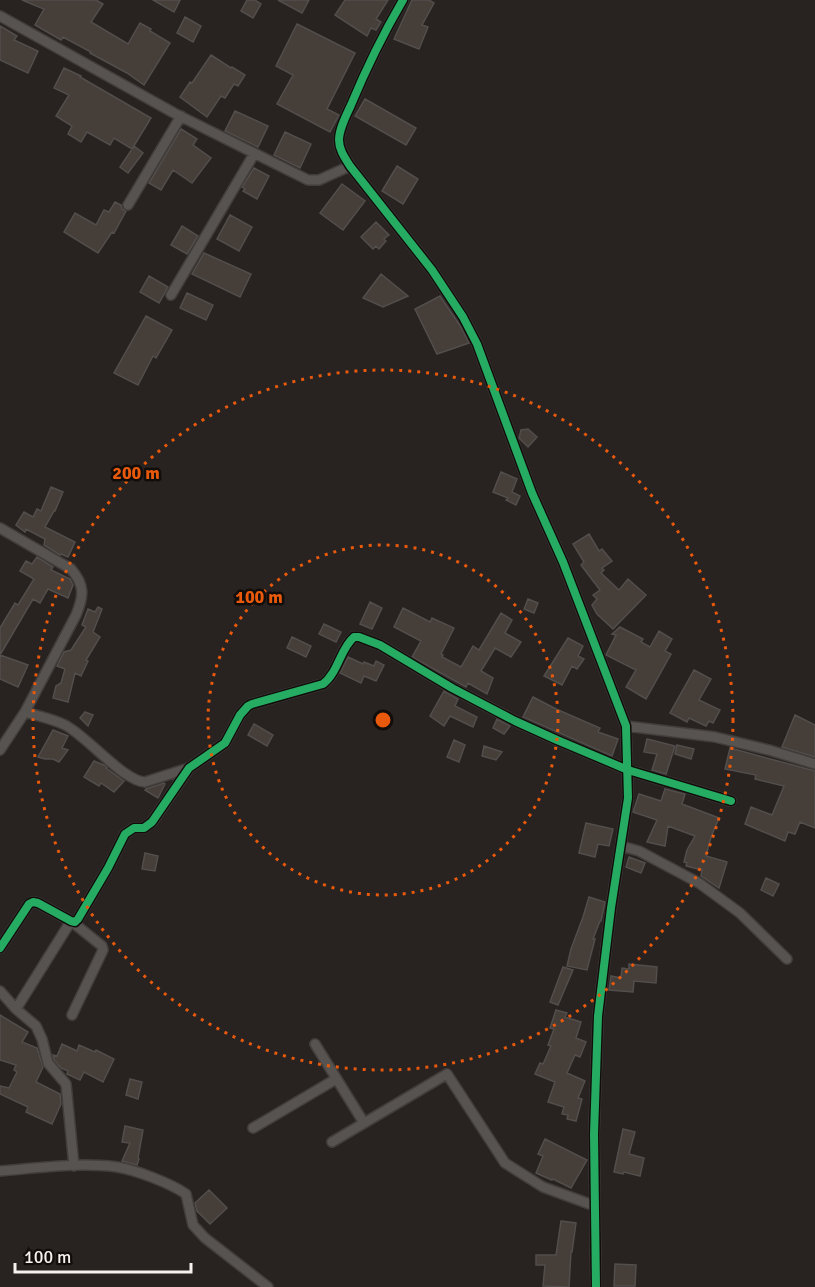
<svg xmlns="http://www.w3.org/2000/svg" width="815" height="1287" font-family="Signika,sans-serif">
  <style>
    .building { fill: #463e39; stroke: #524e4c; stroke-width: 1.5 }
    .lines { fill: none; stroke-linecap: round; stroke-linejoin: round }
    .minor-casing { stroke: #423e3c; stroke-width: 12 }
    .minor { stroke: #575351; stroke-width: 9 }
    .cycleway-casing { stroke: #100d0b; stroke-width: 11 }
    .cycleway { stroke: #26ab63; stroke-width: 8 }
    .ring { fill: none; stroke: #e8590c; stroke-width: 3; stroke-dasharray: 3 6 }
    .centre { fill: #e8590c; stroke: #100d0b; stroke-width: 3 }
    .ring-label { font-size: 18px; text-anchor: middle; font-weight: bold; fill: #e8590c; stroke: #100d0b; stroke-width: 5; stroke-linejoin: round; paint-order: stroke }
  </style>
  <rect width="100%" height="100%" fill="#282321"/>
  <!-- building -->
  <path class="building" d="M22,0H96L103,4L91,22L128,44L140,23L151,29L150,31L170,43L144,85L127,73L90,53L91,52L63,37L61,40L35,25L44,9Z
    M153,0H180L174,12Z
    M247,0H255L261,4L253,18L241,11Z
    M278,0H309L302,13Z
    M345,0H388L376,19L381,22L376,30L371,28L367,36L335,15Z
    M412,0H429L434,3L422,25L428,27L419,49L394,39Z
    M185,17L201,26L193,42L177,33Z
    M297,24L355,53L327,109L339,115L330,132L277,104L293,75L276,66Z
    M0,26L17,36L14,40L38,51L28,73L0,60Z
    M211,55L231,68L232,67L245,75L238,86L234,84L225,98L221,96L207,117L180,97L190,82L192,83Z
    M64,68L81,76L80,77L151,118L132,149L114,138L110,145L87,132L81,142L68,134L72,126L56,116L69,95L54,88Z
    M365,99L416,128L406,145L355,116Z
    M235,111L268,126L258,147L225,131Z
    M181,129L197,139L193,145L211,158L192,183L173,170L161,190L149,183Z
    M285,132L311,144L300,168L274,155Z
    M134,146L143,153L128,173L120,167Z
    M397,166L418,179L403,204L382,191Z
    M254,168L269,176L257,199L243,191L245,189L242,187Z
    M342,184L365,201L343,230L320,213Z
    M115,202L121,205L122,209L126,211L114,233L112,232L98,253L64,232L75,213L96,225L104,210L109,212Z
    M230,215L252,227L239,251L217,239Z
    M376,222L389,235L384,239L386,241L379,249L376,246L373,249L361,237Z
    M182,226L198,236L187,254L171,245Z
    M204,253L251,274L240,297L192,274Z
    M381,274L408,296L383,307L363,298Z
    M149,276L168,287L159,303L140,292Z
    M187,293L213,305L206,320L180,308Z
    M440,296L461,327L469,343L437,354L415,309Z
    M146,316L172,330L156,358L153,356L138,385L114,373Z
    M528,429L537,437L528,447L519,438L521,430Z
    M501,472L517,479L512,492L520,496L516,505L506,500L508,498L493,492Z
    M51,487L63,492L55,511H54L45,527L75,542L68,557L61,554L60,555L44,545L45,539L26,529L25,532L16,525L24,512L33,517L37,509L41,511Z
    M589,534L599,551L602,549L612,561L602,568L604,570L601,573L619,590L628,579L646,595L613,629L597,614L592,605L597,599L593,595L600,590L581,565L584,562L573,544Z
    M37,557L53,567L51,570L70,579L73,585L68,598L48,589L40,603L33,599L0,655L28,665L18,687L0,679V628L15,603L18,605L34,579L20,571L26,561L32,564Z
    M528,599L538,603L534,613L524,609Z
    M370,602L382,608L372,629L360,624Z
    M98,607L102,609L93,632L100,637L86,660L88,661L81,676L75,673L68,702L53,698L56,686L61,683L65,669L57,666L64,652L71,650L86,627L82,625L88,609L95,612Z
    M403,608L430,622L432,618L454,628L441,654L443,655L442,657L461,667L473,646L479,650L501,613L512,620L505,633L521,642L511,657L495,648L481,671L493,678L487,694L468,683L466,687L412,657L421,641L394,627Z
    M324,624L341,632L336,642L319,634Z
    M620,627L643,639L641,642L650,647L659,631L672,639L665,651L671,654L646,699L626,687L636,670L606,655L616,635L612,634Z
    M292,637L311,646L306,657L287,648Z
    M568,638L583,646L578,656L584,659L577,669L572,666L562,685L544,676Z
    M348,657L363,664L364,662L374,666L376,661L384,665L376,681L364,676L361,683L340,673Z
    M694,670L711,679L699,700L720,710L713,723L709,721L706,726L689,718L687,722L670,713Z
    M444,691L458,699L455,706L477,717L473,727L450,716L444,726L430,716Z
    M533,697L556,709L600,728L598,732L618,739L612,756L523,717Z
    M85,712L93,715L88,726L80,718Z
    M795,715L815,725V757L782,747Z
    M497,719L510,726L504,734L493,728Z
    M254,724L273,735L267,746L248,735Z
    M53,730L68,736L62,748L68,750L59,762L53,759H45L38,757Z
    M647,739L675,746L666,774L652,770L657,754L644,752Z
    M454,740L465,745L459,762L447,757Z
    M677,745L694,749L691,759L675,754Z
    M484,746L502,752L496,760L482,756Z
    M730,748L815,771V828L800,822L795,834L788,832L785,841L745,824L751,807L772,815L784,786L755,779L756,775L725,769Z
    M94,761L104,765L107,767L106,768L124,781L114,792L101,783L99,786L84,777Z
    M164,783L165,784L158,798L145,790L146,789Z
    M665,789L685,794L682,804L719,818L711,837L706,856L727,862L719,888L701,876L702,870L686,866L687,863L684,862L687,850L695,836L668,826L665,846L647,842L657,820L633,812L639,794L661,801Z
    M586,823L613,829L609,846L598,844L595,857L579,853Z
    M145,853L158,856L155,871L142,869Z
    M629,857L645,863L641,873L626,867Z
    M766,878L779,884L773,896L761,890Z
    M589,897L605,902L601,921H600L593,939H595L587,970L567,966L571,949L583,917Z
    M629,964L657,967L656,983L634,981L633,992L609,990L611,976L621,978L622,968L629,969Z
    M563,967L573,970L558,1005L550,1002Z
    M556,1010L567,1013L565,1017L581,1022L576,1038L586,1042L580,1057L575,1055L567,1073L585,1081L578,1098L582,1099L576,1121L567,1119L568,1115L562,1114L564,1107L548,1102L555,1082L535,1074L540,1063L543,1064L551,1046L548,1045L554,1029L550,1028Z
    M0,1015L28,1032L22,1042L37,1048L43,1067L36,1082L60,1094L61,1104L52,1124L26,1112L28,1107L0,1094V1086L9,1088L17,1072L14,1070L16,1065L0,1060Z
    M62,1044L77,1051L79,1045L95,1052L96,1050L114,1059L103,1082L84,1072L80,1080L67,1074L68,1071L61,1068L54,1060L53,1055L57,1056Z
    M130,1079L142,1082L138,1099L126,1095Z
    M125,1126L143,1130L138,1158L139,1159L137,1165L122,1161L130,1143L122,1142Z
    M623,1129L635,1132L629,1154L644,1158L640,1176L624,1172L623,1174L614,1172Z
    M545,1139L587,1160L571,1188L553,1179L552,1180L536,1173L543,1156L538,1154Z
    M209,1190L227,1208L210,1224L197,1211L195,1203Z
    M561,1221L576,1223L572,1252H571L569,1287L543,1286L545,1265H536V1255H556Z
    M615,1264L636,1265L635,1286H614Z"/>
  <g class="lines">
    <defs>
      <path id="minor" d="M403,0C383,34 366,69 351,105C346,116 339,129 339,140C339,150 345,158 350,166L432,270L463,317L477,344L532,493L563,562L626,726L628,798L611,908L598,1016L594,1134L596,1287
        M0,16L174,113L308,180H319L350,166
        M128,205L181,116
        M171,295L254,154
        M0,528L71,569C85,585 84,596 76,615L25,712L0,750
        M25,712C38,716 53,719 65,725C87,736 123,781 145,782L189,768
        M626,726L715,737L769,750L815,764
        M621,846L639,851L699,883L740,913L787,959
        M0,948L29,904L33,902L38,903L71,921L75,922L78,919L108,868L125,834L134,828H144L152,822L189,768L225,743L240,715L248,706L252,704L323,684C338,673 340,649 354,637H359L380,645L452,688L515,721L557,740L628,770L731,801
        M0,991L16,1009L36,1026L42,1039L48,1063L66,1084L74,1166
        M16,1009L71,921L102,946L103,950L72,1015
        M315,1044L364,1123
        M253,1128L336,1079
        M332,1142L447,1074L505,1163L543,1187L595,1206
        M0,1171C38,1168 78,1162 117,1167C136,1170 170,1183 186,1194L193,1225L205,1238L268,1287"/>
    </defs>
    <!-- minor casing -->
    <use href="#minor" class="minor-casing"/>
    <!-- minor -->
    <use href="#minor" class="minor"/>
    <defs>
      <path id="cycleway" d="M403,0C383,34 366,69 351,105C346,116 339,129 339,140C339,150 345,158 350,166L432,270L463,317L477,344L532,493L563,562L626,726L628,798L611,908L598,1016L594,1134L596,1287
        M0,948L29,904L33,902L38,903L71,921L75,922L78,919L108,868L125,834L134,828H144L152,822L189,768L225,743L240,715L248,706L252,704L323,684C338,673 340,649 354,637H359L380,645L452,688L515,721L557,740L628,770L731,801"/>
    </defs>
    <!-- cycleway casing -->
    <use href="#cycleway" class="cycleway-casing"/>
    <!-- cycleway -->
    <use href="#cycleway" class="cycleway"/>
  </g>
  <!-- distance rings -->
  <g class="ring">
    <circle cx="383" cy="720" r="175"/>
    <circle cx="383" cy="720" r="350"/>
  </g>
  <circle cx="383" cy="720" r="9" class="centre"/>
  <g class="ring-label">
    <text x="136" y="479">200 m</text>
    <text x="259" y="603">100 m</text>
  </g>
  <!-- scale -->
  <path d="M15 1263v9h176v-9" fill="none" stroke="#f7f1ee" stroke-width="3"/>
  <text x="24" y="1263" font-size="18" fill="#f7f1ee" stroke="#100d0b" stroke-width="4.5" paint-order="stroke">100 m</text>
</svg>
